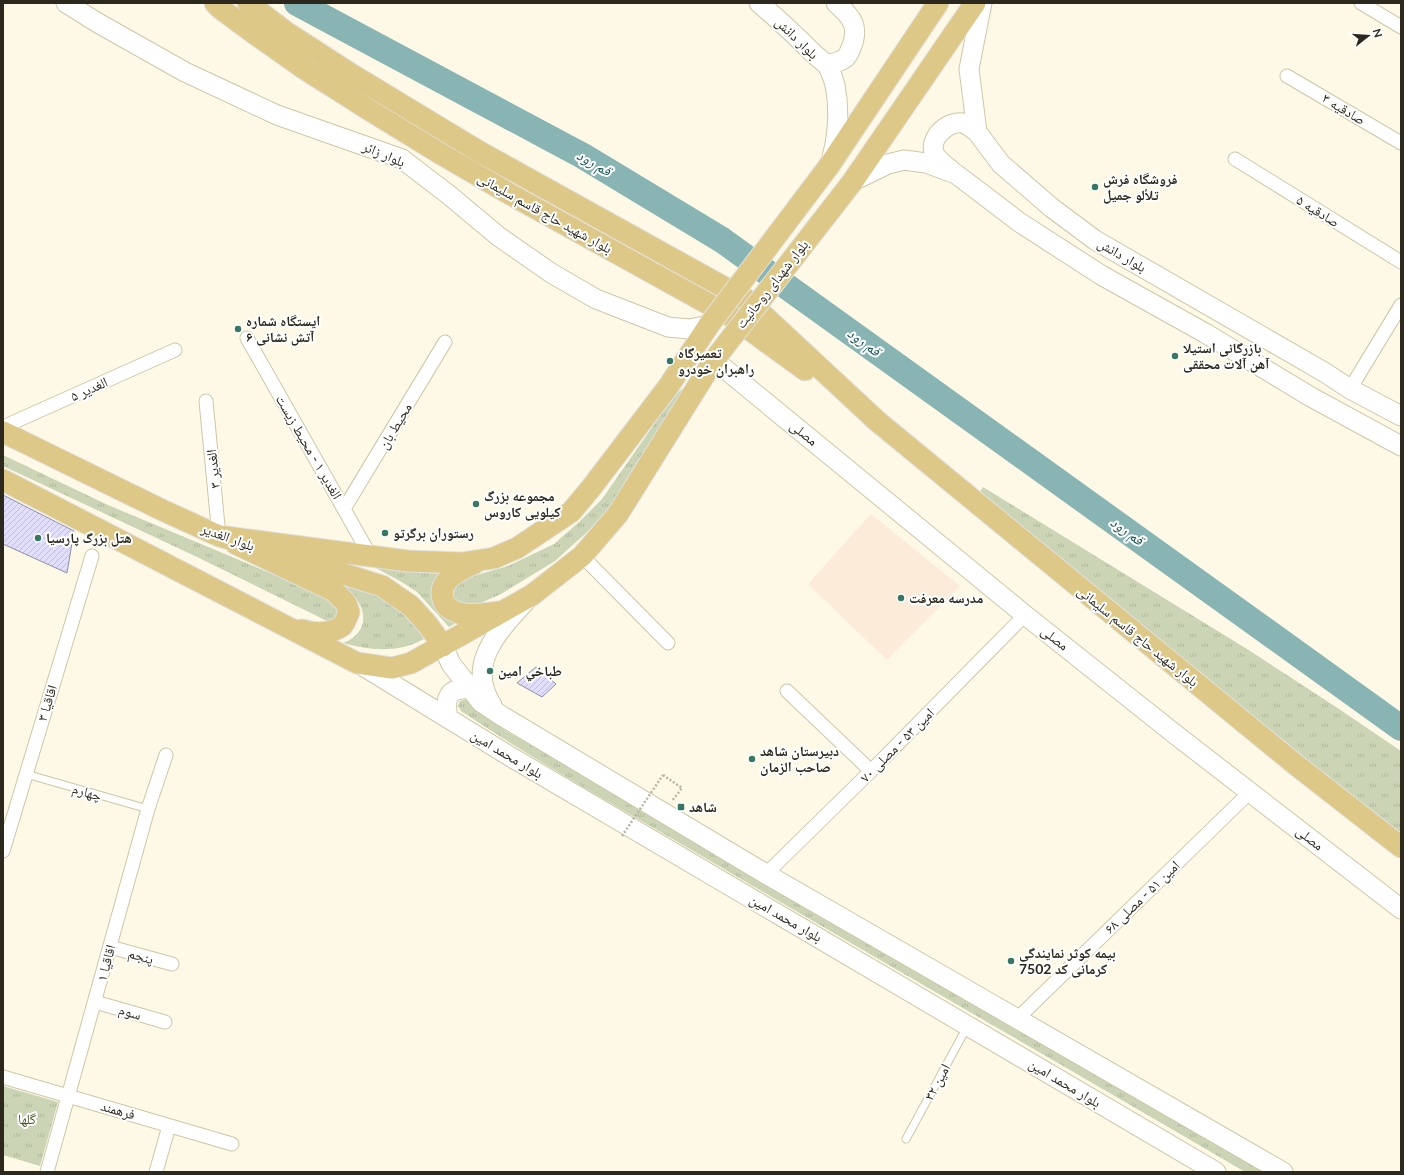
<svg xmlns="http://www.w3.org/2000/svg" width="1404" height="1175" font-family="Lato,'Noto Naskh Arabic',sans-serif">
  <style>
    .education { fill: #fdebda }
    .grass { fill: url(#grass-tufts) }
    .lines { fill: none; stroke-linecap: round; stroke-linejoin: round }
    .river { stroke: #88b4b4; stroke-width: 26 }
    .building { fill: url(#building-hatch); stroke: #928fab }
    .service-casing { stroke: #cfc6a9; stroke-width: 9 }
    .minor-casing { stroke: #cfc6a9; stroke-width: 15 }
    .secondary-casing { stroke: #cfc6a9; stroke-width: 21 }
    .primary-casing { stroke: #e1e1df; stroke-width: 23 }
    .path { stroke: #b9b4a4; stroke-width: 2.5; stroke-dasharray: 2 2; stroke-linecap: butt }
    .service { stroke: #fff; stroke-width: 7 }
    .minor { stroke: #fff; stroke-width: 13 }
    .secondary { stroke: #fff; stroke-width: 19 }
    .primary { stroke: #dec888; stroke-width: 21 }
    .primary-bridge-casing { stroke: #e1e1df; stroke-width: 23; stroke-linecap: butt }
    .path-bridge { stroke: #b9b4a4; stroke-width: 2.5; stroke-dasharray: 2 2; stroke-linecap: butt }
    .primary-bridge { stroke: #dec888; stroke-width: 21 }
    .poi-dot { fill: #387764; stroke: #fff; stroke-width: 1.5 }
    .labels { text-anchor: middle; stroke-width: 4; stroke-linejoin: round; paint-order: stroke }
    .street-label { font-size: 14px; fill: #2c281d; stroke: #fff }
    .poi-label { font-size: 14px; font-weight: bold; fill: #2c281d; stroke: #fff; text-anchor: start }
    .park-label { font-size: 14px; fill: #45531f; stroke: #fff }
    .water-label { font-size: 15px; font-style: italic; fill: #195758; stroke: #fff }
  </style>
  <defs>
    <pattern id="grass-tufts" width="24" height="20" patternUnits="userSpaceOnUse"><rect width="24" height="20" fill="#cbd5b5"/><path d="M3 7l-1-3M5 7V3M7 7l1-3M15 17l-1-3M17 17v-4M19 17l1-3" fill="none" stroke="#aeb79b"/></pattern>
    <pattern id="building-hatch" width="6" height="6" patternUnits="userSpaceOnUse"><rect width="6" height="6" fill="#e1defc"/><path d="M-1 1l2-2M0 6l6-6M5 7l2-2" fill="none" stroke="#c1bed8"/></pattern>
  </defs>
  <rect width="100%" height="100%" fill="#fef9e6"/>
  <!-- education -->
  <path class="education" d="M871,514L960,586L887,660L808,584Z"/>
  <!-- grass -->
  <path class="grass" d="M692,380L611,507L586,533L555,561L501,594L474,606L456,602L452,595L453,589L466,578L508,566L554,544L578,523L602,499L673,397Z
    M3,455L108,505L325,596L340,608L339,618L327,621L197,557L3,466Z
    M983,487L1247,649L1336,707L1401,751V839L976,498Z
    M370,565L407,571L442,574L436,578L432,584L433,596L467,617L449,627L417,592L400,581Z
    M321,578C354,587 392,595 414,623C418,628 421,634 424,639C399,653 370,651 343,643C371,632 368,605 346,589C339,584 329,581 321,578Z
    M466,699L506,731L605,786L1073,1059L1264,1172H1245C1072,1070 897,971 724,869C636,817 546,768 461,711L458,706L460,701Z
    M3,1086L58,1102L40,1166L3,1155Z"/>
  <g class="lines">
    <!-- river -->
    <path class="river" d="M297,3L583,156L722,240L1401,728"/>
  </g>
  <!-- building -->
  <path class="building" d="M3,495L74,531L67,573L3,544Z
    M536,667L556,684L542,697L517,683Z"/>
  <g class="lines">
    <defs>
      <path id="service" d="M26,774L148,809
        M906,1139L967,1027"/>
      <path id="minor" d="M1361,3L1401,27
        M1287,76L1401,143
        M1235,159L1401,262
        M247,338L371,557
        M1350,389L1401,305
        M206,401L219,536
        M3,427L175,350
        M344,509L445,342
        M582,556L668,643
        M787,691L871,771
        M3,851L92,556
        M766,874L871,771L1025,615
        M110,947L172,964
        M95,1002L165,1022
        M1017,1019L1250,792
        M3,1077L232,1144
        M47,1172L148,809L166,755
        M156,1172L169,1126"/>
      <path id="secondary" d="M66,3L98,23L185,72L277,115L402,159L449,195L498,236L551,273L596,299L668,327L689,329L709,325
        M759,3C778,19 796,36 813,53C817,57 823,61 827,65C831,71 833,78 835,85C840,111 838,136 831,161
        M982,3L969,69L977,132L1001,164L1052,208L1095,240L1324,372L1350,389L1401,416
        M827,65C831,63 837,63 842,60C847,58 849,53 851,48C860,27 852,17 836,3
        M951,170C946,166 939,161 935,155C927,139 948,120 963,123C968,125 973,129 977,132
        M853,181L888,164L904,160L926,163L956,174L1019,222L1101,275L1205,333L1311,397L1401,446
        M714,360L1025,615L1176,735L1401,909
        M443,646L451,664L481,702L502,716L766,874L1283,1172
        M358,663L511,757L1216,1172
        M492,705C465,665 499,630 525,602
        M448,718C444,698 448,687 471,689"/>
      <path id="primary" d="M215,3L221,9L259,37L306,70L374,113L441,154L508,193L732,317L805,370
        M248,3L286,32L351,74L480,152L747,300L877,421L1296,765L1401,847
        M829,166L938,3
        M853,181L975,3
        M3,432L160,509L219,536L233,540
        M3,480L357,663L392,668L411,663L532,595L582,556L618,514L714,360
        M219,536L408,561L462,563L494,558L517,548L571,512L591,488L668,387L709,325
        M236,544L334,591L346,603L349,612C347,617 345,623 342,626C331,634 315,634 302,630
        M284,555L382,586L411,606L428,625L443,646
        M475,563C459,571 435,581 444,602C447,609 457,613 464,614C475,616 487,613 498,612"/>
    </defs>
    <!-- service casing -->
    <use href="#service" class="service-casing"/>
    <!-- minor casing -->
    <use href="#minor" class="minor-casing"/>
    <!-- secondary casing -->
    <use href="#secondary" class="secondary-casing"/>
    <!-- primary casing -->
    <use href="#primary" class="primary-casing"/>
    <!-- path -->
    <path class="path" d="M663,775L682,788L672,801"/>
    <!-- service -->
    <use href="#service" class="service"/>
    <!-- minor -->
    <use href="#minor" class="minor"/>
    <!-- secondary -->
    <use href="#secondary" class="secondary"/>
    <!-- primary -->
    <use href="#primary" class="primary"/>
    <defs>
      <path id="primary-bridge" d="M709,325L829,166
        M714,360L853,181"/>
    </defs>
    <!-- primary-bridge casing -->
    <use href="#primary-bridge" class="primary-bridge-casing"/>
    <!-- path-bridge -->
    <path class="path-bridge" d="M622,836L663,775"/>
    <!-- primary-bridge -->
    <use href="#primary-bridge" class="primary-bridge"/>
  </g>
  <!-- markers -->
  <g class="poi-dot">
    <circle cx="1095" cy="187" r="4"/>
    <circle cx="238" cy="329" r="4"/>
    <circle cx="1175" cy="356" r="4"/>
    <circle cx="670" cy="361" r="4"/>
    <circle cx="476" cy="504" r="4"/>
    <circle cx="385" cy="533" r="4"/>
    <circle cx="38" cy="538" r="4"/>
    <circle cx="901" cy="598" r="4"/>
    <circle cx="490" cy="671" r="4"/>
    <circle cx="752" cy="759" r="4"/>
    <rect x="677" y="803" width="8" height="8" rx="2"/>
    <circle cx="1011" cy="961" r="4"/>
  </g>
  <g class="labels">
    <!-- street labels -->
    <g class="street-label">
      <text transform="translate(797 38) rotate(44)" y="5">بلوار دانش</text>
      <text transform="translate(1344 109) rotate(31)" y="5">صادقیه ۳</text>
      <text transform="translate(384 154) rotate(23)" y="5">بلوار زائر</text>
      <text transform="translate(1318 211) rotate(32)" y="5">صادقیه ۵</text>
      <text transform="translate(545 213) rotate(29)" y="5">بلوار شهید حاج قاسم سلیمانی</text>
      <text transform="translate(1122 255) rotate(30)" y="5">بلوار دانش</text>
      <text transform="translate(772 284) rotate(-52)" y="5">بلوار شهدای روحانیت</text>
      <text transform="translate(89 389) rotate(-24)" y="5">الغدیر ۵</text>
      <text transform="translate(395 426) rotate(-59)" y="5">محیط بان</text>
      <text transform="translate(804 433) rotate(39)" y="5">مصلی</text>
      <text transform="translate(309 447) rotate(60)" y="5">الغدیر ۱ - محیط زیست</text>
      <text transform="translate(213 469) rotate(-96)" y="5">الغدیر ۳</text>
      <text transform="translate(228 537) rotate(20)" y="5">بلوار الغدیر</text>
      <text transform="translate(1138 636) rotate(39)" y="5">بلوار شهید حاج قاسم سلیمانی</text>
      <text transform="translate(1055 638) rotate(38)" y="5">مصلی</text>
      <text transform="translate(47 703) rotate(-73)" y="5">اقاقیا ۳</text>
      <text transform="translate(897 745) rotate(-45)" y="5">امین ۵۳ - مصلی ۷۰</text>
      <text transform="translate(507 754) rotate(31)" y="5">بلوار محمد امین</text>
      <text transform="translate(87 792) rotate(16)" y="5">چهارم</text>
      <text transform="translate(1310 838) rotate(38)" y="5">مصلی</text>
      <text transform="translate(1142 897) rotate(-44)" y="5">امین ۵۱ - مصلی ۶۸</text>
      <text transform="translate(786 918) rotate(30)" y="5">بلوار محمد امین</text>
      <text transform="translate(141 956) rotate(16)" y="5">پنجم</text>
      <text transform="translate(106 963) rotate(-75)" y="5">اقاقیا ۱</text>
      <text transform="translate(130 1012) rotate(16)" y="5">سوم</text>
      <text transform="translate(937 1082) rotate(-62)" y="5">امین ۳۲</text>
      <text transform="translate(1065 1083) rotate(31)" y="5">بلوار محمد امین</text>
      <text transform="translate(118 1110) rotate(16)" y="5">فرهمند</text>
    </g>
    <!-- poi labels -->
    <g class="poi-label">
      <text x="1103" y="184">فروشگاه فرش<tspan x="1103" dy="16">تلألو جمیل</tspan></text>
      <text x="246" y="326">ایستگاه شماره<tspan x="246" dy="16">۶ آتش نشانی</tspan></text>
      <text x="1183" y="353">بازرگانی استیلا<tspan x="1183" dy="16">آهن آلات محققی</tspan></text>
      <text x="678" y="358">تعمیرگاه<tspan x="678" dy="16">راهبران خودرو</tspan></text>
      <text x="484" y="501">مجموعه بزرگ<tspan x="484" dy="16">کیلویی کاروس</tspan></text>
      <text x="393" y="538">رستوران برگرتو</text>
      <text x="46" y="543">هتل بزرگ پارسیا</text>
      <text x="909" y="603">مدرسه معرفت</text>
      <text x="498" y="676">طباخي امين</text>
      <text x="760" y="756">دبیرستان شاهد<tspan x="760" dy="16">صاحب الزمان</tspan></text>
      <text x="689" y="812">شاهد</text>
      <text x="1019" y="958">بیمه کوثر نمایندگی<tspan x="1019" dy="16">کرمانی کد 7502</tspan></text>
    </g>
    <!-- park labels -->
    <g class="park-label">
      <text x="27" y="1124">گلها</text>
    </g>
    <!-- water labels -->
    <g class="water-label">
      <text transform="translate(594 163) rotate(30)" y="5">قم رود</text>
      <text transform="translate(864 342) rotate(36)" y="5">قم رود</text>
      <text transform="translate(1127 531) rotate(36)" y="5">قم رود</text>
    </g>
  </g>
  <!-- border -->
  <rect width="1404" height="1175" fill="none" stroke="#2c281d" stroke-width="8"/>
  <!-- north arrow -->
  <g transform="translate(1368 36) rotate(73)" stroke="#ffffff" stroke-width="3" paint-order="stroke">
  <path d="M0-3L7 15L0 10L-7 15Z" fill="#2c281d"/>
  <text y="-6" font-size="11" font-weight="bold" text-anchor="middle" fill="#2c281d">N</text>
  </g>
</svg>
